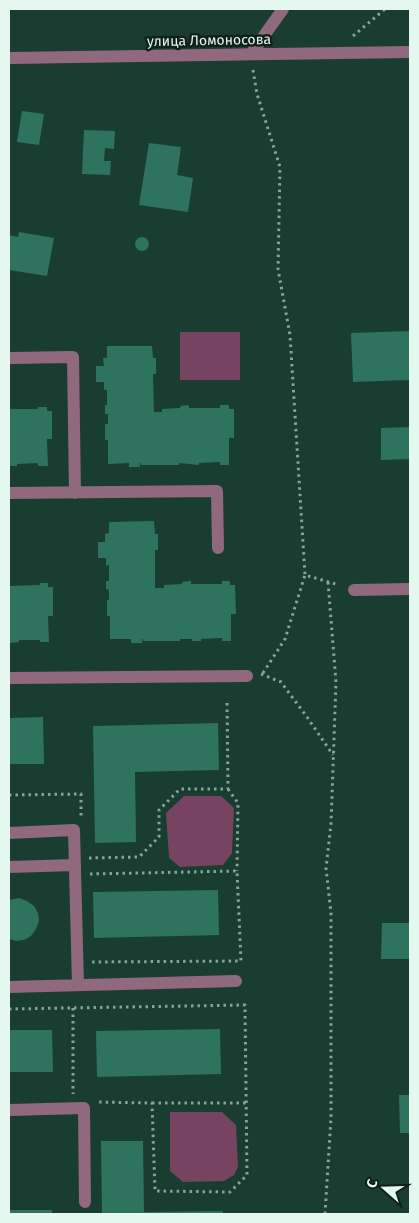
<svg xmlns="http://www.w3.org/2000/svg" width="419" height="1223" font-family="'Fira Sans',sans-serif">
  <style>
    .green { fill: #764460 }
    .building { fill: #2e735e }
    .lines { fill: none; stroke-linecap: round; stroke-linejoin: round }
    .path { stroke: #88a399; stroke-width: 3; stroke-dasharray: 2.5 4; stroke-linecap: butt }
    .minor { stroke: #90697e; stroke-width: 12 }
    .labels { text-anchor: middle; stroke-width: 5; stroke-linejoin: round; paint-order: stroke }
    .street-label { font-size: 14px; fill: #e4f8f0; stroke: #11201b }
  </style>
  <rect width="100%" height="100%" fill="#193d31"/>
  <!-- green -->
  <path class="green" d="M180,332H240V380H180Z
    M184,796H221L234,808L232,853L223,865L180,867L169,858L166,813Z
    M170,1112H222L236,1125L238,1167L234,1175L224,1181L183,1182L170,1171Z"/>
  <!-- building -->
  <path class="building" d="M22,111L44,114L39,145L17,142Z
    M84,130L115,131L114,149L105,148L104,161H111L110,175L82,174Z
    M149,143L181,147L177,175L193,178L188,212L139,205Z
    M19,232L54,238L47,276L9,270V235L18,237Z
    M135 244a7 7 0 1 1 14 0a7 7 0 1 1-14 0Z
    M410,331V380L353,382L351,333Z
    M107,346H152L153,358H156V374H153L154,412H162V409L180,408L181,406L189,405V408H220V405H229V409H234V438H229V465H220V462L199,463V465L179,463V465H141V463H140V467H129V463L108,464V440H105V424H108V414H105V405H107V390H104V382H96V366H104L103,358H107Z
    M38,407H47V411H52V439H47L48,466H38V463L17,464V466H9V409H38Z
    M410,427V459L381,460V428Z
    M154,521L155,534H158V550H155V588H164V585L182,584V582L191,581V584H222V581H230V585H235L236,614H231V641H222V638L201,639V641H192V639H180V641H143V639H142V643H131V639H110V616H107V600H109V590L106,589V581H109V565L106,566V558H98V542H105V534L109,533V522Z
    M40,583H48V587H53V616H48L49,642H40V640H19V642L10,643L9,640V586L40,585Z
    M43,717L44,764H9V718Z
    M218,723L219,770L135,772L136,842L95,843L93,726Z
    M218,890L219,935L94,938L93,892Z
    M19,898L27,901L34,906L38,913L39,921L36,929L31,936L24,940L16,941L9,939V900Z
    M382,923H410V959H381Z
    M220,1029L221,1074L97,1077L96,1031Z
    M9,1030H52L53,1072H9Z
    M399,1095H410V1133H400Z
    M101,1141H143L144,1212L223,1211V1214H102Z
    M9,1210H52V1214H9Z"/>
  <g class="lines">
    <!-- path -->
    <path class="path" d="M353,36L385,9
      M253,70L257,94L280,167L278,269L290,335L305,575L339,585
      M263,673L285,639L305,575
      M261,674L281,682L307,717L333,755
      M228,789L238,803L237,871
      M9,795L81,794V817
      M89,858L139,857L159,837V810L180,789H228L227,700
      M90,874L237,871L241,961L92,962
      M73,1008V1094
      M9,1009L245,1005L247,1175L230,1192L155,1191L152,1103L97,1102
      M152,1103H246
      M325,1214L331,1118V913L326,868L331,824L336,682L328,582"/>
    <!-- minor -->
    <path class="minor" d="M251,54L283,9
      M9,58L410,52
      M9,358L73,357L75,493
      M9,493L217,491L218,548
      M354,590L410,589
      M9,678L247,676
      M9,833L74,830L78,985
      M9,867L75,865
      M9,987L236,981
      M9,1110L84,1108L85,1202"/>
  </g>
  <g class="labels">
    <!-- street labels -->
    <g class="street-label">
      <text transform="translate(209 40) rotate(-1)" y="5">улица Ломоносова</text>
    </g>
  </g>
  <!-- border -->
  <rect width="419" height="1223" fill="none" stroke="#e4f8f0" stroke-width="20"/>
  <!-- north arrow -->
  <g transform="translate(384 1188) rotate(290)" stroke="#11201b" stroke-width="4" paint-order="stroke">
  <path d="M0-4L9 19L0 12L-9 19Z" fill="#e4f8f0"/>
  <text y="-8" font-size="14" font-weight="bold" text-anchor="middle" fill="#e4f8f0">С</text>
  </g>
</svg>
